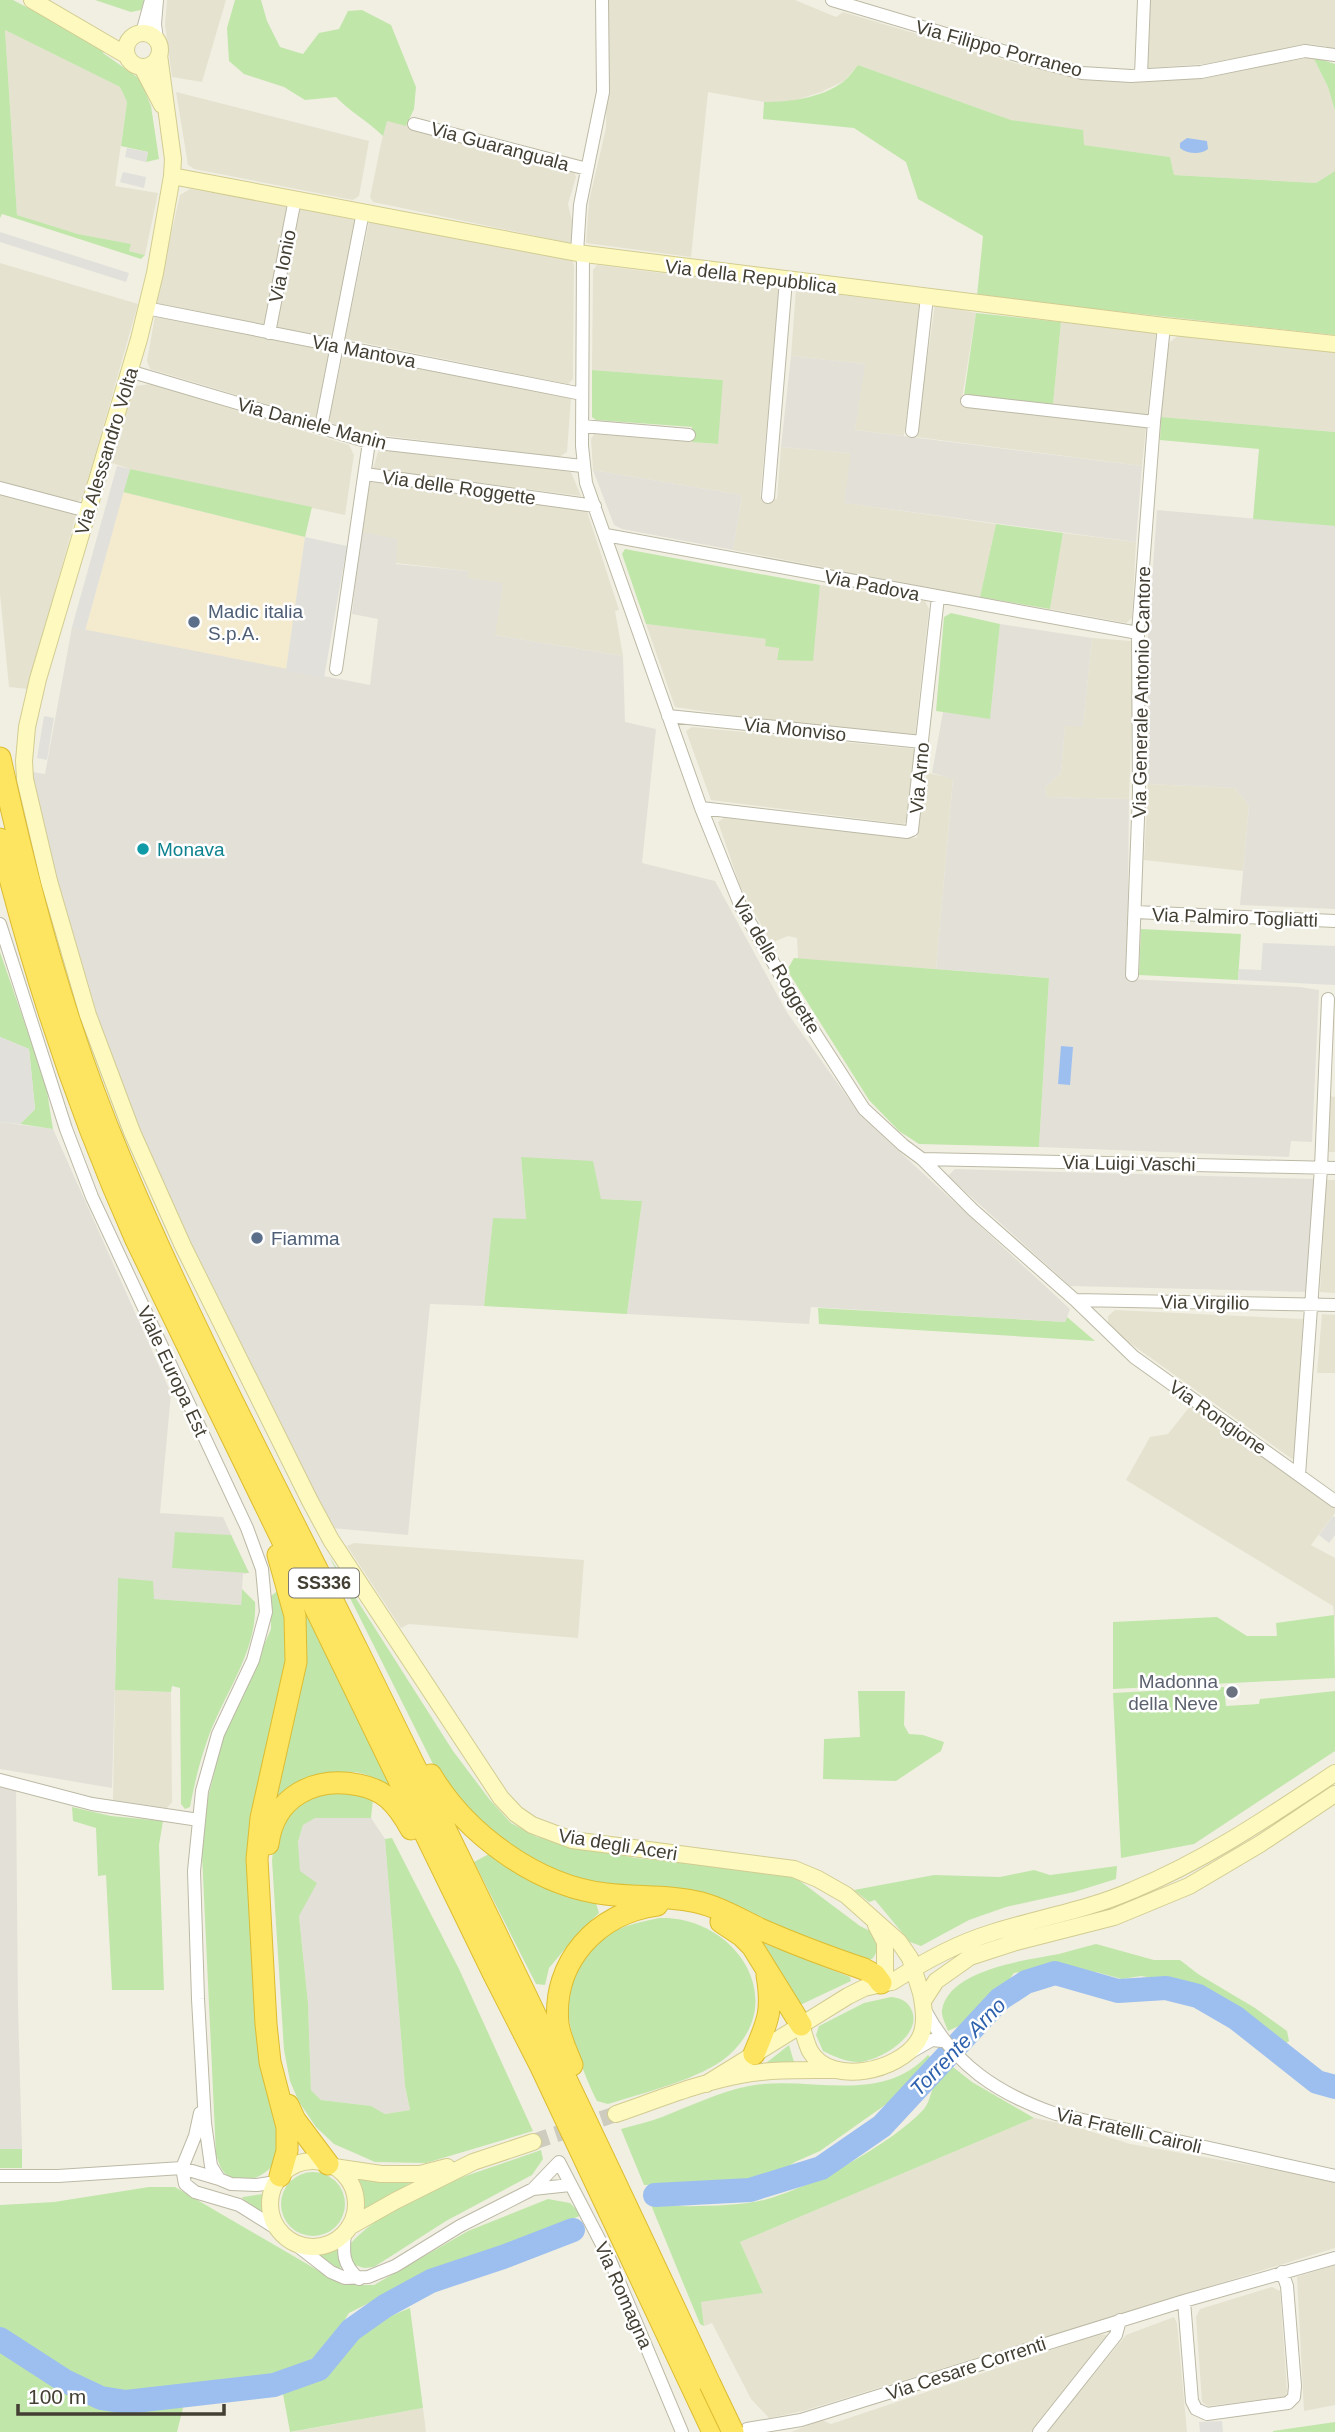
<svg xmlns="http://www.w3.org/2000/svg" width="1335" height="2432" font-family="Helvetica,sans-serif">
  <style>
    .residential { fill: #e5e2d0 }
    .commercial { fill: #f4eacd }
    .industrial { fill: #e3e0d8 }
    .green { fill: #c1e6aa }
    .parking { fill: #e1e0db }
    .water { fill: #9dbfef }
    .lines { fill: none; stroke-linecap: round; stroke-linejoin: round }
    .river { stroke: #9dbfef; stroke-width: 24 }
    .secondary-tunnel { stroke: #ceccbf; stroke-width: 16; stroke-dasharray: 16 8; stroke-linecap: butt }
    .street-casing { stroke: #bcb9a5; stroke-width: 14 }
    .secondary-casing { stroke: #d2cc92; stroke-width: 18 }
    .highway-casing { stroke: #dcbc31; stroke-width: 23 }
    .street { stroke: #fff; stroke-width: 12 }
    .secondary { stroke: #fefabf; stroke-width: 16 }
    .highway { stroke: #fde561; stroke-width: 21 }
    .highway-bridge-casing { stroke: #dcbc31; stroke-width: 23; stroke-linecap: butt }
    .highway-bridge { stroke: #fde561; stroke-width: 21 }
    .service-dot { fill: #5c6f8a; stroke: #fff; stroke-width: 2.5 }
    .culture-dot { fill: #0f9aa8; stroke: #fff; stroke-width: 2.5 }
    .worship-dot { fill: #6b7280; stroke: #fff; stroke-width: 2.5 }
    .labels { text-anchor: middle; stroke-width: 5; stroke-linejoin: round; paint-order: stroke }
    .shield { fill: #fff; stroke: #7b7970; stroke-width: 2 }
    .shield-label { font-size: 18px; font-weight: bold; fill: #433f33 }
    .street-label { font-size: 19px; fill: #433f33; stroke: #fff }
    .service-label { font-size: 19px; fill: #4e5e75; stroke: #fff; text-anchor: start }
    .culture-label { font-size: 19px; fill: #0d838f; stroke: #fff; text-anchor: start }
    .worship-label { font-size: 19px; fill: #5b616d; stroke: #fff; text-anchor: end }
    .water-label { font-size: 21px; font-style: italic; fill: #2d61ad; stroke: #fff }
  </style>
  <rect width="100%" height="100%" fill="#f1efe2"/>
  <!-- residential -->
  <path class="residential" d="M167,0H226L202,82L172,77L165,25Z
    M608,0H795L836,17L843,12L1025,66L1092,79L1163,81L1313,57L1328,87L1335,111V171L1316,183L1174,175L1170,157L1084,145L1032,124L1011,120L858,65L844,81L821,92L790,102H764L708,92L691,257L586,243L589,201L606,128Z
    M1150,0H1335V51L1325,46L1309,44L1205,64L1148,68Z
    M5,30L120,87L127,102L115,186L158,193L145,255L129,251L130,244L78,234L17,215Z
    M176,92L369,141L359,196L353,200L194,169L188,165Z
    M386,120L574,171L576,177L568,204L576,237L570,243L373,202L370,197Z
    M190,189L288,206L267,326L158,305L156,300L180,195Z
    M298,208L355,220L333,338L274,327Z
    M369,222L572,260L574,266L573,379L568,384L345,339Z
    M0,263L138,304L83,498L74,504L0,483Z
    M597,265L780,288L760,497L777,499L781,447L852,453L845,503L996,524L980,597L733,550L742,495L593,470L591,439L594,434L717,444L723,380L592,370L593,270Z
    M796,289L921,305L904,436L855,430L864,364L791,356Z
    M935,304L976,313L961,404L1146,427L1142,466L916,437Z
    M155,316L329,351L318,415L313,418L150,369L147,361Z
    M1061,322L1156,332L1147,417L1053,404Z
    M1181,333L1335,351V432L1161,417L1169,343Z
    M349,354L571,398L567,452L559,457L371,434L331,423L329,418L342,358Z
    M151,384L349,445L354,455L345,515L130,469L109,462L131,396L136,386Z
    M385,449L571,472L581,496L373,469L378,452Z
    M370,482L587,511L619,610L615,611L623,656L495,635L468,578V571L396,563L361,532Z
    M0,494L76,515L28,689L9,687L0,594Z
    M1063,533L1136,542L1132,618L1126,623L1050,609Z
    M820,585L925,601L929,609L915,736L736,716L675,707L646,624L766,639L779,648L777,659L812,661Z
    M1092,638L1131,641L1133,682L1129,799L1047,797L1045,788L1061,773L1065,725L1083,726Z
    M692,727L915,749L909,821L903,824L711,800L686,731Z
    M927,773L953,778L936,969L798,959L797,938L788,936L771,943L740,886L718,822L724,818L917,838Z
    M1148,784L1235,788L1249,806L1243,871L1144,860Z
    M1330,1096L1335,1097V1152H1329Z
    M1326,1180H1335V1293L1320,1292Z
    M1115,1310L1303,1319L1295,1461L1113,1331L1108,1323V1316Z
    M1322,1314L1335,1315V1373H1317Z
    M1191,1405L1335,1509V1513L1311,1545L1335,1558V1624L1333,1606L1126,1480L1150,1437L1168,1434Z
    M354,1543L584,1560L578,1638L409,1624L401,1628L347,1546Z
    M115,1690L171,1692L172,1802L167,1808L113,1800Z
    M1034,2118L1074,2126L1130,2144L1335,2180V2248L803,2411L769,2418L751,2399L712,2323L704,2326L700,2302L763,2293L740,2242Z
    M1335,2265V2405L1304,2411L1297,2277Z
    M1272,2287L1280,2291L1287,2391L1285,2397L1208,2406L1202,2402L1196,2317L1200,2309Z
    M1174,2317L1177,2323L1187,2432H1046L1126,2335Z
    M1099,2334L1107,2335V2341L1031,2432H791L822,2420L831,2424Z
    M423,2408L426,2432H292Z"/>
  <!-- commercial -->
  <path class="commercial" d="M123,492L305,537L286,670L85,631Z"/>
  <!-- industrial -->
  <path class="industrial" d="M791,356L865,364L855,430L1142,466L1136,542L844,503L851,453L781,447Z
    M593,470L742,495L733,550L622,529L614,525Z
    M1157,510L1335,526V909L1240,905L1249,806L1235,788L1148,784V636Z
    M361,532L397,539L396,564L468,571V578L503,583L495,635L623,656L625,722L656,729L642,863L715,881L786,1011L861,1116L1070,1309L1065,1322L811,1307L809,1324L627,1314L642,1201L600,1199L521,1158L526,1220L493,1219L484,1306L430,1304L408,1535L331,1528L150,1159L105,1041L45,838L32,772L45,774L72,627L370,685L378,619L352,614Z
    M1000,624L1092,638L1083,727L1065,726L1061,773L1045,788L1047,797L1129,799L1127,979L1300,987L1319,990L1312,1142L1291,1141L1289,1157L1039,1147L1049,978L936,969L953,779L932,773L943,712L990,718Z
    M0,1122L53,1129L171,1393L160,1513L223,1517L249,1573L243,1574L241,1605L153,1599L118,1579L112,1788L0,1769Z
    M955,1169L1314,1179L1307,1292L1070,1286L948,1176Z
    M0,1785L16,1787L18,2008L22,2149H0Z
    M315,1817L371,1818L385,1839L405,2086L410,2110L385,2114L370,2106L321,2100L311,2090L308,2003L299,1916L298,1843L303,1825Z"/>
  <!-- green -->
  <path class="green" d="M0,0H13L105,48L103,53L140,79L151,106L159,159L146,162L148,152L121,146L127,102L120,87L5,30L17,215L78,234L131,244L129,251L145,255L141,259L2,214L0,218Z
    M95,0H144L141,10L131,12Z
    M235,0H261L267,21L280,47L303,54L319,33L339,29L348,11L362,10L391,25L416,87L414,109L406,126L387,121L383,136C368,121 350,112 336,97L305,100L284,87L244,74L229,61L227,28Z
    M1313,57L1335,64V111L1328,87Z
    M858,65L1011,120L1083,130L1084,145L1170,157L1174,175L1316,183L1335,171V335L977,296L983,236L918,199L906,162L854,128L763,119L764,102C790,102 821,98 843,82C849,77 854,70 858,65Z
    M976,313L1061,322L1053,404L964,395Z
    M592,370L723,380L718,444L692,442V427L596,420L592,417Z
    M1161,417L1335,432V526L1253,519L1259,449L1160,440Z
    M130,469L312,507L305,537L123,492Z
    M996,524L1063,533L1050,609L980,597Z
    M625,549L820,585L813,661L777,660L779,648L765,646L766,639L646,624L622,554Z
    M951,613L1000,624L990,719L936,711L944,617Z
    M1141,929L1241,934L1238,980L1139,975Z
    M0,952L46,1085L53,1129L20,1124L35,1109L29,1049L0,1037Z
    M794,958L1049,978L1039,1147L919,1144L899,1131L869,1100L787,970Z
    M521,1157L593,1161L601,1199L642,1201L627,1314L484,1306L493,1218L526,1219Z
    M818,1308L1065,1322L1067,1317L1095,1341L819,1324Z
    M175,1532L231,1535L249,1573L172,1568Z
    M329,1556L453,1751L490,1800L511,1823L537,1837L635,1858L753,1870L796,1878L860,1926L872,1932C876,1943 880,1950 872,1959L861,1960L557,1872C529,1857 500,1842 477,1821C459,1805 447,1784 433,1764Z
    M118,1578L153,1581L154,1599L241,1605L242,1589L255,1602C258,1653 221,1697 206,1744C199,1764 194,1786 190,1807L185,1809L181,1804L180,1688L172,1686L171,1692L115,1690Z
    M280,1589L288,1645L281,1702L253,1840L281,2136C280,2143 281,2152 278,2158C269,2176 238,2191 223,2171C220,2167 218,2160 216,2155L202,1855L206,1806L222,1740L271,1629V1596Z
    M304,1605L394,1788C384,1783 374,1777 364,1774C332,1764 299,1790 272,1803Z
    M1334,1615L1335,1678L1113,1689V1622L1217,1617L1247,1636H1277L1276,1623Z
    M1224,1687L1226,1706L1259,1704L1260,1699L1335,1691V1751L1194,1844L1121,1858L1113,1693Z
    M858,1691H905L904,1725L909,1734L923,1735L944,1742L941,1751L896,1781L823,1779L824,1739L860,1737Z
    M320,1791L359,1794L373,1799L371,1818H315L303,1825L298,1842L300,1871L317,1883L299,1916L308,2003L311,2090L321,2100L371,2106L385,2114L410,2110L405,2086L385,1839L392,1838L459,1969L533,2131L426,2163L375,2162L334,2144L316,2127L299,2102L290,2081L284,2050L272,1860L275,1834L285,1812Z
    M72,1807L111,1816L163,1821L159,1845L164,1990H112L106,1875L98,1876L96,1828L73,1821Z
    M489,1854L529,1880L554,1892L596,1903L599,1913L580,1931L549,1968L545,1985L536,1984L474,1862Z
    M1117,1866L1116,1879L1074,1892L1006,1907L969,1920L921,1946L910,1942L875,1900L869,1902L854,1890L934,1875L1000,1877L1034,1870L1050,1875Z
    M659,1918C734,1915 792,2000 728,2056C701,2079 643,2093 608,2104L597,2101C585,2078 567,2030 568,2003C570,1978 587,1948 608,1935C623,1925 641,1922 659,1918Z
    M763,1943L850,1977L851,1981L798,2006L758,1946Z
    M1096,1944L1154,1960H1180L1198,1974L1255,2008L1287,2031L1289,2041L1283,2045L1269,2037L1250,2016L1183,1983L1141,1976L1122,1979L1096,1972L1083,1973L1049,1967L1014,1973L1003,1988L977,2011L970,2021L948,2031C946,2025 941,2016 942,2010C949,1969 1027,1960 1059,1954C1071,1951 1083,1947 1096,1944Z
    M891,1997C901,1998 908,2001 912,2011C922,2036 880,2060 860,2062C848,2063 833,2056 823,2051L816,2035L819,2026L864,2003Z
    M789,2045L794,2062L766,2063Z
    M928,2055L936,2063L908,2089L868,2117L820,2151L795,2162L779,2173L749,2184L644,2185L621,2129C634,2125 649,2122 662,2117C690,2106 719,2092 749,2086C809,2074 879,2107 928,2055Z
    M953,2067L972,2082L1034,2118L740,2242L763,2293L701,2302L704,2326L700,2324L651,2205C683,2207 733,2207 764,2200C810,2188 890,2145 923,2110C929,2104 930,2094 934,2086C938,2079 946,2073 953,2067Z
    M0,2149H22V2168H0Z
    M541,2150L543,2159L532,2175L446,2221L374,2267L364,2268L355,2265L349,2256V2245C399,2192 475,2174 541,2150Z
    M355,2171L411,2179L412,2182L365,2211L362,2186Z
    M281 2204a32 32 0 1 1 64 0a32 32 0 1 1-64 0Z
    M149,2187H175L343,2285H374L468,2231L548,2199L570,2203L582,2215L393,2291L349,2313L326,2350L305,2363L266,2379L122,2394L124,2407L185,2400L177,2432H0V2205L54,2202Z
    M263,2194V2214L242,2198L243,2197Z
    M337,2248L341,2270L316,2254Z
    M410,2308L423,2408L290,2432L283,2394L328,2374L357,2333L376,2322Z
    M1335,2422V2432H1273V2431Z"/>
  <!-- parking -->
  <path class="parking" d="M127,148L148,152L146,162L125,157Z
    M123,172L146,177L144,188L120,182Z
    M0,232L129,273L126,282L0,242Z
    M117,466L130,469L85,631L72,627Z
    M305,537L347,546L324,678L286,670Z
    M44,716L54,718L47,760L37,758Z
    M1263,943L1335,946V985L1238,980L1239,969L1261,970Z
    M0,1037L29,1049L35,1109L20,1124L0,1122Z
    M1333,1516L1335,1517V1535L1329,1543L1319,1535Z
    M1222,2421L1223,2432H1200L1199,2422Z"/>
  <!-- water -->
  <path class="water" d="M1187,138L1207,141L1208,149C1201,155 1187,154 1180,148V143Z
    M1061,1046L1073,1047L1070,1085L1058,1084Z"/>
  <g class="lines">
    <!-- river -->
    <path class="river" d="M655,2195L750,2190L821,2168L882,2126L1000,1999L1026,1982L1055,1973L1118,1991L1166,1988L1198,1996L1236,2018L1317,2082L1335,2087
      M0,2339L65,2381L101,2398L126,2402L274,2385L319,2369L351,2330L385,2306L431,2281L503,2257L573,2230"/>
    <!-- secondary-tunnel -->
    <path class="secondary-tunnel" d="M533,2142L616,2114"/>
    <defs>
      <path id="street" d="M832,0L1040,62L1082,73L1131,76L1201,72L1305,51L1335,55
        M142,33L151,0
        M157,40L155,24L157,0
        M1141,75L1144,0
        M414,124L587,169
        M577,253L580,205L603,92L602,0
        M583,254L582,446L586,483L701,808L741,907L804,1016L864,1109L903,1145L922,1159L973,1210L1075,1300L1134,1357L1335,1501
        M146,308L582,394
        M269,333L295,199
        M129,371L369,442L582,466
        M967,401L1154,422
        M582,426L689,435
        M321,427L363,212
        M912,431L927,297
        M365,474L595,506
        M0,488L87,511
        M768,497L786,280
        M606,535L1138,633
        M336,669L369,442
        M668,716L922,742
        M701,808L907,832L912,830L938,597
        M1135,912L1335,921
        M0,924L66,1129L92,1197L247,1528L262,1569L266,1612L253,1660L218,1734L202,1791L194,1871L198,1999L205,2123L211,2166L219,2179L231,2184L257,2185L276,2182
        M1132,975L1139,792L1138,633L1154,422L1164,326
        M922,1159L1335,1168
        M1075,1300L1335,1305
        M1299,1475L1321,1168L1328,999
        M0,1780L92,1804L199,1820
        M925,2010C954,2065 998,2094 1056,2114L1335,2176
        M911,2052L932,2040L942,2041
        M200,2113L195,2136L182,2168L185,2184L195,2192L239,2205L279,2230
        M0,2176H58L182,2168L219,2179
        M533,2189L570,2185
        M345,2232C343,2253 342,2264 359,2279
        M290,2240L331,2272L345,2278L368,2277L395,2266L460,2226L533,2189L559,2162L610,2260L682,2432
        M1184,2301L1192,2401L1196,2409L1207,2414L1288,2403L1294,2397L1295,2386L1287,2286L1282,2272
        M747,2429L801,2420L1184,2301L1335,2258
        M1039,2432L1116,2335L1120,2320"/>
      <path id="secondary" d="M32,0L126,55
        M126 50a17 17 0 1 1 34 0a17 17 0 1 1-34 0Z
        M159,55L173,159L172,176L155,273L139,339L38,679L27,727L24,761L25,779L49,881L88,1015L132,1132L183,1246L310,1501L331,1540L501,1798L516,1814L532,1825L572,1840L794,1869L818,1879L846,1895L899,1942L910,1958L921,1993
        M142,67L162,105
        M172,176L577,253L1164,326L1335,344
        M876,1925L885,1942V1982
        M892,1982C923,1962 955,1944 991,1933C1038,1918 1088,1910 1133,1890C1206,1860 1270,1816 1335,1773
        M923,2001L936,1981L970,1957L1016,1942L1114,1917L1189,1886L1260,1844L1335,1794
        M801,2025C804,2033 806,2043 810,2051C831,2087 899,2071 918,2041C927,2027 924,2008 921,1993
        M706,2084L848,1996L864,1988L891,1982
        M616,2114C657,2100 698,2083 741,2075C772,2069 802,2070 833,2070
        M270 2204a43 43 0 1 1 86 0a43 43 0 1 1-86 0Z
        M334,2167L381,2174H420L447,2167
        M349,2227L395,2201L473,2162L533,2142"/>
      <path id="highway" d="M0,758C30,895 66,1030 121,1160C191,1327 277,1488 358,1651C478,1894 596,2139 710,2384
        M0,839C34,977 78,1110 136,1240L493,1973L541,2067L713,2432
        M278,1555L295,1616L296,1662L261,1818L257,1859L266,2024L270,2062L287,2127V2151L280,2176
        M431,1775C466,1834 537,1886 606,1894C638,1898 670,1895 701,1903C721,1908 741,1920 760,1929C794,1944 829,1957 864,1969L875,1975L881,1983
        M268,1844C274,1796 315,1776 359,1785C369,1787 381,1792 388,1798C398,1807 405,1818 411,1829
        M721,1922L742,1936L752,1946L801,2025
        M754,2054C768,2021 773,2011 767,1975
        M572,2065C567,2052 560,2038 558,2024C552,1962 597,1913 657,1905
        M288,2105L295,2120L328,2164"/>
    </defs>
    <!-- street casing -->
    <use href="#street" class="street-casing"/>
    <!-- secondary casing -->
    <use href="#secondary" class="secondary-casing"/>
    <!-- highway casing -->
    <use href="#highway" class="highway-casing"/>
    <!-- street -->
    <use href="#street" class="street"/>
    <!-- secondary -->
    <use href="#secondary" class="secondary"/>
    <!-- highway -->
    <use href="#highway" class="highway"/>
    <defs>
      <path id="highway-bridge" d="M710,2384L733,2432"/>
    </defs>
    <!-- highway-bridge casing -->
    <use href="#highway-bridge" class="highway-bridge-casing"/>
    <!-- highway-bridge -->
    <use href="#highway-bridge" class="highway-bridge"/>
  </g>
  <!-- markers -->
  <g class="service-dot">
    <circle cx="194" cy="622" r="7"/>
    <circle cx="257" cy="1238" r="7"/>
  </g>
  <circle class="culture-dot" cx="143" cy="849" r="7"/>
  <circle class="worship-dot" cx="1232" cy="1692" r="7"/>
  <g class="labels">
    <!-- shield labels -->
    <rect class="shield" x="289" y="1568.5" width="70" height="29" rx="5"/>
    <g class="shield-label">
      <text x="324" y="1589">SS336</text>
    </g>
    <!-- street labels -->
    <g class="street-label">
      <text transform="translate(999 48) rotate(15)" y="7">Via Filippo Porraneo</text>
      <text transform="translate(500 146) rotate(15)" y="7">Via Guaranguala</text>
      <text transform="translate(282 266) rotate(-79)" y="7">Via Ionio</text>
      <text transform="translate(751 276) rotate(7)" y="7">Via della Repubblica</text>
      <text transform="translate(364 351) rotate(11)" y="7">Via Mantova</text>
      <text transform="translate(312 423) rotate(15)" y="7">Via Daniele Manin</text>
      <text transform="translate(106 451) rotate(-73)" y="7">Via Alessandro Volta</text>
      <text transform="translate(459 487) rotate(8)" y="7">Via delle Roggette</text>
      <text transform="translate(872 585) rotate(11)" y="7">Via Padova</text>
      <text transform="translate(1141 692) rotate(-89)" y="7">Via Generale Antonio Cantore</text>
      <text transform="translate(795 729) rotate(6)" y="7">Via Monviso</text>
      <text transform="translate(919 778) rotate(-85)" y="7">Via Arno</text>
      <text transform="translate(1235 917) rotate(2)" y="7">Via Palmiro Togliatti</text>
      <text transform="translate(777 965) rotate(60)" y="7">Via delle Roggette</text>
      <text transform="translate(1129 1163) rotate(1)" y="7">Via Luigi Vaschi</text>
      <text transform="translate(1205 1302) rotate(1)" y="7">Via Virgilio</text>
      <text transform="translate(173 1371) rotate(65)" y="7">Viale Europa Est</text>
      <text transform="translate(1218 1417) rotate(35)" y="7">Via Rongione</text>
      <text transform="translate(618 1844) rotate(9)" y="7">Via degli Aceri</text>
      <text transform="translate(1129 2130) rotate(13)" y="7">Via Fratelli Cairoli</text>
      <text transform="translate(624 2295) rotate(66)" y="7">Via Romagna</text>
      <text transform="translate(966 2368) rotate(-18)" y="7">Via Cesare Correnti</text>
    </g>
    <!-- service labels -->
    <g class="service-label">
      <text x="208" y="618">Madic italia<tspan x="208" dy="22">S.p.A.</tspan></text>
      <text x="271" y="1245">Fiamma</text>
    </g>
    <!-- culture labels -->
    <g class="culture-label">
      <text x="157" y="856">Monava</text>
    </g>
    <!-- worship labels -->
    <g class="worship-label">
      <text x="1218" y="1688">Madonna<tspan x="1218" dy="22">della Neve</tspan></text>
    </g>
    <!-- water labels -->
    <g class="water-label">
      <text transform="translate(958 2047) rotate(-46)" y="7">Torrente Arno</text>
    </g>
  </g>
  <!-- scale -->
  <path d="M18 2404v10h206v-10" fill="none" stroke="#433f33" stroke-width="3.5"/>
  <text x="28" y="2404" font-size="21" fill="#433f33" stroke="#ffffff" stroke-width="5" paint-order="stroke">100 m</text>
</svg>
